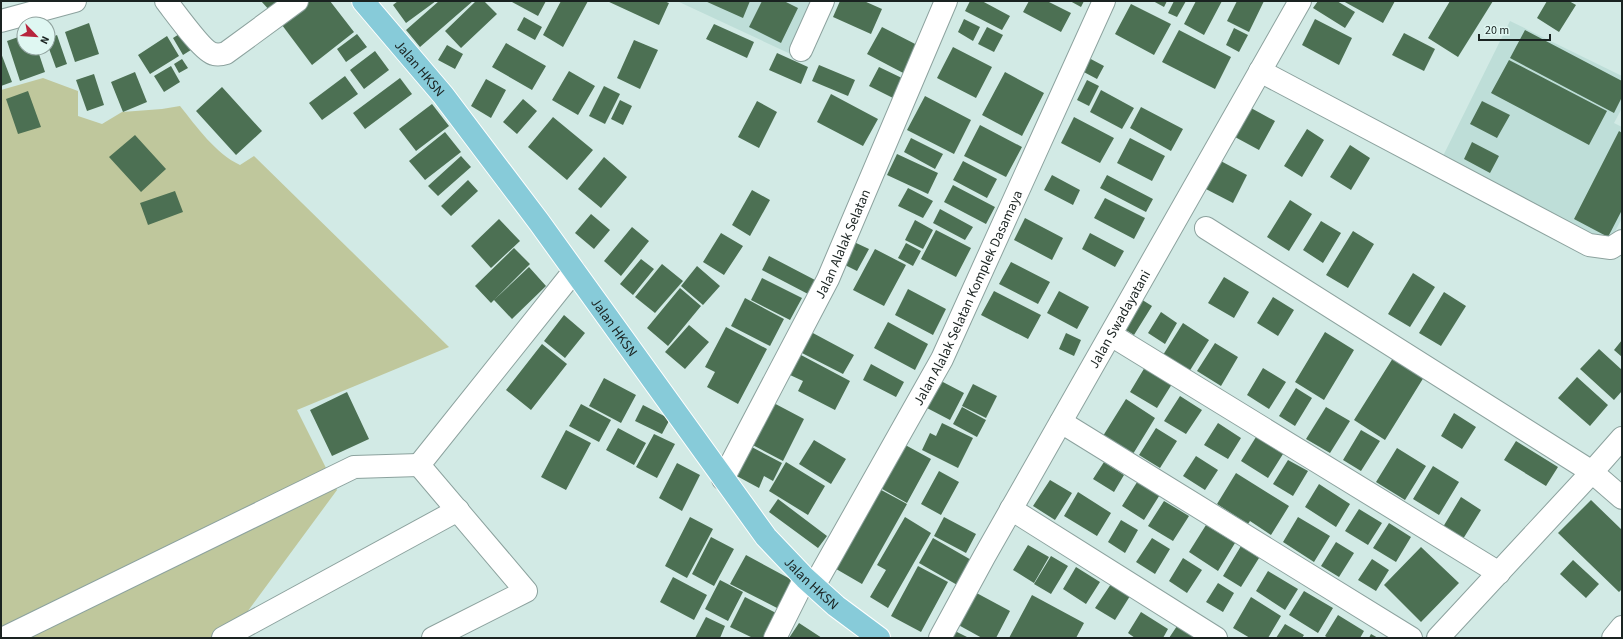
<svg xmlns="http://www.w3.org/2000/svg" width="1623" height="639" font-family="'Source Sans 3',sans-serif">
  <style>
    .built { fill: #beded8 }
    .green { fill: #bfc79c }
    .building { fill: #4c7053 }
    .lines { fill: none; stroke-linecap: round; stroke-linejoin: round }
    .minor-casing { stroke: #8ca29e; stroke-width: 24 }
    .major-casing { stroke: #fff; stroke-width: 24 }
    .minor { stroke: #fff; stroke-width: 22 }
    .major { stroke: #87cbd9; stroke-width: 22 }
    .labels { text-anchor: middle; stroke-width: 4; stroke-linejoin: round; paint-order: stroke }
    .street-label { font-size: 14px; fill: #1a2321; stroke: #dff7f2 }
  </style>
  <rect width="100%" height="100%" fill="#d2eae5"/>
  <!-- built -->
  <path class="built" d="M677,1H824L797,57Z
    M1510,21L1622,76V108L1614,123L1622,127V218L1609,243L1441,160Z"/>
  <!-- green -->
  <path class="green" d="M43,78L78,91V116L102,124L122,112L162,109L180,106C197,127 215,153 240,165L254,156L449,347L297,410L337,490L228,638H1V90Z"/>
  <!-- building -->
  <path class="building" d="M261,1H284L271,12Z
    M305,1H330L354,32L312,65L279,21Z
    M398,1H436L406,23L393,5Z
    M439,1H473L420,47L406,30Z
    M476,1H484L497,14L461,48L445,31Z
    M512,1H546L538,16L512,2Z
    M561,1H588L563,47L543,35Z
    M607,1H664L669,3L659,25Z
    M705,1H750L743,18Z
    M762,1H784L798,8L781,43L749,27Z
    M840,1H864L882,9L871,34L833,17Z
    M970,1H982L1010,16L1002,30L965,11Z
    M1029,1H1047L1071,13L1061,32L1023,12Z
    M1070,1H1084L1081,7Z
    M1153,1H1167L1164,7Z
    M1174,1H1186L1177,17L1168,13Z
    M1196,1H1222L1204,35L1184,24Z
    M1237,1H1264L1249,32L1227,21Z
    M1318,1H1337L1355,12L1345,28L1313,8Z
    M1343,1H1395L1383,23Z
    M1450,1H1493L1458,57L1428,38Z
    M1547,1H1569L1576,5L1559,32L1537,18Z
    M1131,4L1171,24L1154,55L1115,34Z
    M524,17L542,27L535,40L517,30Z
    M964,19L980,27L973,41L958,32Z
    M1315,19L1352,38L1339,65L1302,45Z
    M89,23L99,54L75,62L65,32Z
    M714,24L754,42L747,58L706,39Z
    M882,27L921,47L907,75L867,54Z
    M987,27L1003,35L994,52L978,44Z
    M1234,28L1248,35L1239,52L1226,45Z
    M1179,30L1231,57L1215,89L1162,62Z
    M1525,30L1622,81V97L1614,113L1510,58Z
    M184,31L194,48L183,55L173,38Z
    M1404,33L1435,49L1424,71L1392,55Z
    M357,34L367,47L346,62L337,49Z
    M24,35V48H37L45,72L20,81L7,41Z
    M57,35L67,64L56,68L48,46V39Z
    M167,36L179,56L150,74L138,55Z
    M634,40L658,50L640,89L617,78Z
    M506,43L546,66L532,90L492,67Z
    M447,45L463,54L455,69L438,60Z
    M953,47L992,67L976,98L937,78Z
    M375,51L389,70L364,89L350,70Z
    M1,53L12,82L1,86Z
    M777,53L808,67L801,84L769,70Z
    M1087,57L1104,66L1097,79L1080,70Z
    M182,59L188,68L179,73L174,64Z
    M1509,60L1607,111L1589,145L1491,93Z
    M819,65L855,80L848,96L812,81Z
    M171,66L180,82L164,92L154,76Z
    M879,67L904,79L893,98L869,86Z
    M569,71L595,86L578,115L552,100Z
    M135,72L147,102L123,112L111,82Z
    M1005,72L1044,93L1022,136L982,115Z
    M94,74L104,105L87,111L76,80Z
    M345,76L358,94L322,120L309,103Z
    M400,78L412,94L365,129L353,113Z
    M486,79L506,90L491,118L471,106Z
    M1087,80L1099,86L1089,106L1077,100Z
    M604,86L620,94L605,124L589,116Z
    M222,87L262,131L236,155L196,111Z
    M1101,90L1134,108L1122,129L1090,112Z
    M28,91L41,127L18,134L6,99Z
    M831,94L878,119L863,146L817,122Z
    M925,96L971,120L954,154L907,130Z
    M523,99L537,111L517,134L503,122Z
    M620,100L632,106L623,125L611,119Z
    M757,101L777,112L759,148L738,137Z
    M1482,101L1510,115L1497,138L1470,124Z
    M432,104L449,126L416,151L399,129Z
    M1141,107L1183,129L1171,151L1130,128Z
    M1251,108L1275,121L1259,150L1235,137Z
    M553,117L593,150L567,180L528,147Z
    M1074,117L1114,138L1100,163L1061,143Z
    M980,125L1022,147L1006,177L964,156Z
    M1307,129L1324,140L1302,177L1284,166Z
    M1619,131L1622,133V210L1608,237L1574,219Z
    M445,132L461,152L425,180L409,161Z
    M135,135L166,169L141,192L109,157Z
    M911,138L943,154L935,169L904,152Z
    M1130,138L1165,156L1152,181L1117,163Z
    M1472,142L1499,156L1490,173L1464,159Z
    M1350,145L1370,158L1351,190L1330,177Z
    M897,154L938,173L928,194L887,175Z
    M461,156L471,167L438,196L428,186Z
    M604,157L627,177L601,208L578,189Z
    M1217,159L1247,175L1233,203L1202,187Z
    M963,161L997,179L987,198L953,180Z
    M1052,175L1080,190L1073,205L1044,190Z
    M1107,175L1153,199L1146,212L1100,188Z
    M468,180L478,191L451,216L441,206Z
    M953,185L995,207L986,224L944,202Z
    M908,188L933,201L923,218L898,206Z
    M752,190L770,200L750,236L732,225Z
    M175,191L183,212L148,225L140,203Z
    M1105,198L1145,218L1134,239L1094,218Z
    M1290,200L1312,214L1289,251L1267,237Z
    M940,209L973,227L965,240L933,223Z
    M591,214L610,230L594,249L575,233Z
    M1025,218L1063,238L1052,260L1014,240Z
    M499,219L520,241L491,268L471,246Z
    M915,220L933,230L923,249L905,240Z
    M1321,221L1341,233L1323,263L1303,250Z
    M632,227L649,241L621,276L604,261Z
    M936,230L971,248L956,277L921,259Z
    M1353,231L1374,244L1348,288L1326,275Z
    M721,233L743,246L724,275L703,262Z
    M1090,233L1124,251L1115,267L1082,249Z
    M854,242L869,249L857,271L843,264Z
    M906,243L921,251L913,266L898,258Z
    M514,248L530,264L491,303L475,286Z
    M875,249L906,265L884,306L853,290Z
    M769,256L815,280L808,294L762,270Z
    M641,259L654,269L633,295L620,284Z
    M1011,262L1050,282L1038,304L999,284Z
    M662,264L683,281L655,313L635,297Z
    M697,266L720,286L703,305L681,286Z
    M529,267L546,286L512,319L494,300Z
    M1413,273L1435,287L1410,327L1388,314Z
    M1224,277L1249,292L1234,318L1208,303Z
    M762,278L802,298L790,320L751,300Z
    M680,288L701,306L668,346L647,328Z
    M908,289L946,309L933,335L895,315Z
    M994,291L1041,315L1028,339L981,315Z
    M1059,291L1089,307L1077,329L1047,313Z
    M1444,292L1466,306L1441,346L1419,333Z
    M1136,296L1152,306L1134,335L1118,325Z
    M1273,297L1294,310L1278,336L1257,323Z
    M745,298L784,319L770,346L731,326Z
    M1161,312L1177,323L1165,344L1148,333Z
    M564,315L585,333L565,358L544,341Z
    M888,322L928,344L915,370L874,348Z
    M1183,323L1209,340L1189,372L1163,355Z
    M689,325L709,342L685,369L665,352Z
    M726,327L767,349L738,404L707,387L715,372L705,367Z
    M811,332L854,355L843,374L800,352Z
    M1325,332L1354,350L1324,400L1295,382Z
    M1066,333L1081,340L1074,356L1059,349Z
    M1622,340V357L1614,350Z
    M1215,343L1238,357L1221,386L1197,371Z
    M542,344L567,364L531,410L506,390Z
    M1599,349L1622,370V391L1614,400L1580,369Z
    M801,355L850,381L835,410L798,391L803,381L790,375Z
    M1393,358L1424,377L1385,440L1354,420Z
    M871,364L904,382L896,397L863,380Z
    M1145,367L1172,384L1157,408L1130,392Z
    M1263,368L1286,382L1269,409L1247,395Z
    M1577,377L1608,405L1590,426L1558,398Z
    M604,378L636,395L621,423L589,406Z
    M941,381L964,393L950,420L927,408Z
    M973,384L997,396L986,418L962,406Z
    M1296,388L1312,398L1295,426L1279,416Z
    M347,392L369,439L332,456L310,410Z
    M1180,396L1202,410L1186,434L1164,421Z
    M1126,399L1155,418L1133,454L1103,436Z
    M768,400L804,419L783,461L747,442Z
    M581,404L611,420L599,442L569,426Z
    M643,405L670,419L662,434L635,421Z
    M962,407L986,420L977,437L953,424Z
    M1326,407L1350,421L1330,453L1306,439Z
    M1454,413L1476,427L1462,449L1441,436Z
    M942,423L973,438L958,468L922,450L930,433L936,436Z
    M1218,423L1241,438L1228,459L1204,445Z
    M618,428L646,443L634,465L606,450Z
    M1156,428L1177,441L1160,468L1139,455Z
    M566,430L591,443L566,490L541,477Z
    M1361,430L1380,441L1361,471L1343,460Z
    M654,434L675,444L657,478L636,467Z
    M1256,437L1283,454L1268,478L1241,461Z
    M814,440L846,459L831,484L799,464Z
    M898,441L931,459L907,503L875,485Z
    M1516,441L1558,467L1546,486L1504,460Z
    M748,445L782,463L773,481L764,476L759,488L733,474Z
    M1397,448L1426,466L1405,500L1376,482Z
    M1196,456L1218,470L1205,490L1183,476Z
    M1288,460L1308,471L1293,496L1273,484Z
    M786,462L825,486L808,515L769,491Z
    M1104,462L1124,475L1114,492L1093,479Z
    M677,463L700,475L682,511L659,498Z
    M1433,466L1459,482L1439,515L1413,499Z
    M939,471L959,482L941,515L921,504Z
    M1236,473L1289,506L1271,535L1250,521L1248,524L1217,504Z
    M1139,479L1161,493L1144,520L1122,506Z
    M1050,480L1072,493L1055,520L1033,506Z
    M1319,484L1350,504L1336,527L1305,507Z
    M872,485L907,504L862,584L831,566Z
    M1078,492L1111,513L1097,536L1064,516Z
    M1461,497L1481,510L1463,539L1443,527Z
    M778,499L827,536L818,548L769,512Z
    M1591,500L1622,530V589L1619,592L1558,533Z
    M1164,501L1189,516L1173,541L1148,526Z
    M1359,509L1382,523L1368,545L1345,531Z
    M690,517L713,529L687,578L665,566Z
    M905,517L931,533L888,608L870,597L886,570L877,565Z
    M944,517L976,534L966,553L934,536Z
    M1298,517L1330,536L1314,562L1283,542Z
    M1121,520L1138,530L1125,553L1108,542Z
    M1389,523L1411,537L1396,562L1373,548Z
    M1206,525L1235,543L1218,571L1189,552Z
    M711,537L734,549L714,586L692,574Z
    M933,538L973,561L959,586L919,563Z
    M1152,538L1170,549L1155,574L1136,562Z
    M1336,542L1354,553L1339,577L1321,566Z
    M1028,545L1049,557L1034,583L1013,570Z
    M1241,546L1259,558L1241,587L1223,576Z
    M1421,547L1459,583L1421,622L1384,585Z
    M746,555L794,581L779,609L730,584Z
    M1051,556L1068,566L1051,594L1034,584Z
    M1183,558L1202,570L1187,593L1169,581Z
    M1372,559L1389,570L1376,591L1358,580Z
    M1573,560L1599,584L1586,598L1560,574Z
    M918,566L948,582L921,632L891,616Z
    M1076,567L1100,582L1086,604L1063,589Z
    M1268,571L1298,589L1285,610L1256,591Z
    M673,577L707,595L694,620L660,602Z
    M720,580L743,592L728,621L705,609Z
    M1218,583L1234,593L1223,612L1206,602Z
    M1111,584L1130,596L1115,620L1095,608Z
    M971,590L1010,611L996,638H982L953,622Z
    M1304,591L1333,608L1318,633L1289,615Z
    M1032,595L1084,623L1076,638H1009Z
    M745,597L776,613L764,638H753L730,627Z
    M1251,597L1281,616L1268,638H1250L1233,628Z
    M1141,612L1168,629L1163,638H1135L1128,633Z
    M1338,615L1364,631L1360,638H1328L1325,636Z
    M706,617L725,626L720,638H695Z
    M799,623L822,638H789Z
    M1285,624L1304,635L1302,638H1276Z
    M1177,626L1196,638H1169Z
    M951,629L969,638H946Z
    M1371,634L1378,638H1369Z"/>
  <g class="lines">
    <defs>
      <g id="minor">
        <path d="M166,1C174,11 203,52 214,54C218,55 223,54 226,53L297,1"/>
        <path d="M1,21L75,1"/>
        <path d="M801,50L823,1"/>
        <path d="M1260,71L1589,245L1611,248L1622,241"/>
        <path d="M1206,228L1592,472L1622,498"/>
        <path d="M1111,335L1499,573"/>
        <path d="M1061,422L1411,638"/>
        <path id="s1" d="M723,479L828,279L946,1"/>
        <path d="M1011,509L1216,638"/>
        <path id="s2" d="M814,586L942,359L1104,1"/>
        <path d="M4,638L354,467L419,465"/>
        <path d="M223,638L458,510"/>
        <path d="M433,638L526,591L419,465L574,271"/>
        <path d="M775,638L805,578"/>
        <path id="s3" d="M940,638L984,557L1300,1"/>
        <path d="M1438,638L1592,472L1622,438"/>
        <path d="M1613,638L1622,627"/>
      </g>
      <g id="major">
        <path id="s4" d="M363,1L443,95L539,222L766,537L805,578L836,606L879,638"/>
      </g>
    </defs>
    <!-- minor casing -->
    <use href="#minor" class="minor-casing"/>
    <!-- major casing -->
    <use href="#major" class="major-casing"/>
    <!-- minor -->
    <use href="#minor" class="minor"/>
    <!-- major -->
    <use href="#major" class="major"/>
  </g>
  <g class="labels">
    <!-- street labels -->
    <g class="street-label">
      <text dy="5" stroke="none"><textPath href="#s4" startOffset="88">Jalan HKSN</textPath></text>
      <text dy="5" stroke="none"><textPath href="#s1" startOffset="264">Jalan Alalak Selatan</textPath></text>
      <text dy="5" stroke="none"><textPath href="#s2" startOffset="327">Jalan Alalak Selatan Komplek Dasamaya</textPath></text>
      <text dy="5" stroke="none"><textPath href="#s3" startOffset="366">Jalan Swadayatani</textPath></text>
      <text dy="5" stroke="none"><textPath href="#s4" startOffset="412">Jalan HKSN</textPath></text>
      <text dy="5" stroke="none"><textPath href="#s4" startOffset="736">Jalan HKSN</textPath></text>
    </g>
  </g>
  <!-- border -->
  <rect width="1623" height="639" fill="none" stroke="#1a2321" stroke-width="4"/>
  <!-- north arrow -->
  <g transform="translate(36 36) rotate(115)"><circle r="19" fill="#dff7f2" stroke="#90a29e"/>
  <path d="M0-3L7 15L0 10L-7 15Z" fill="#b7253d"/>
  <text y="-6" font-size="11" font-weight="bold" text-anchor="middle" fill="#1a2321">N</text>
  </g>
  <!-- scale -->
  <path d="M1479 34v6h71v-6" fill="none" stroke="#1a2321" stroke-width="2"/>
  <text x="1485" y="34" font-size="12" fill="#1a2321" stroke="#dff7f2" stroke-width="3" paint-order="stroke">20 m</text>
</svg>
